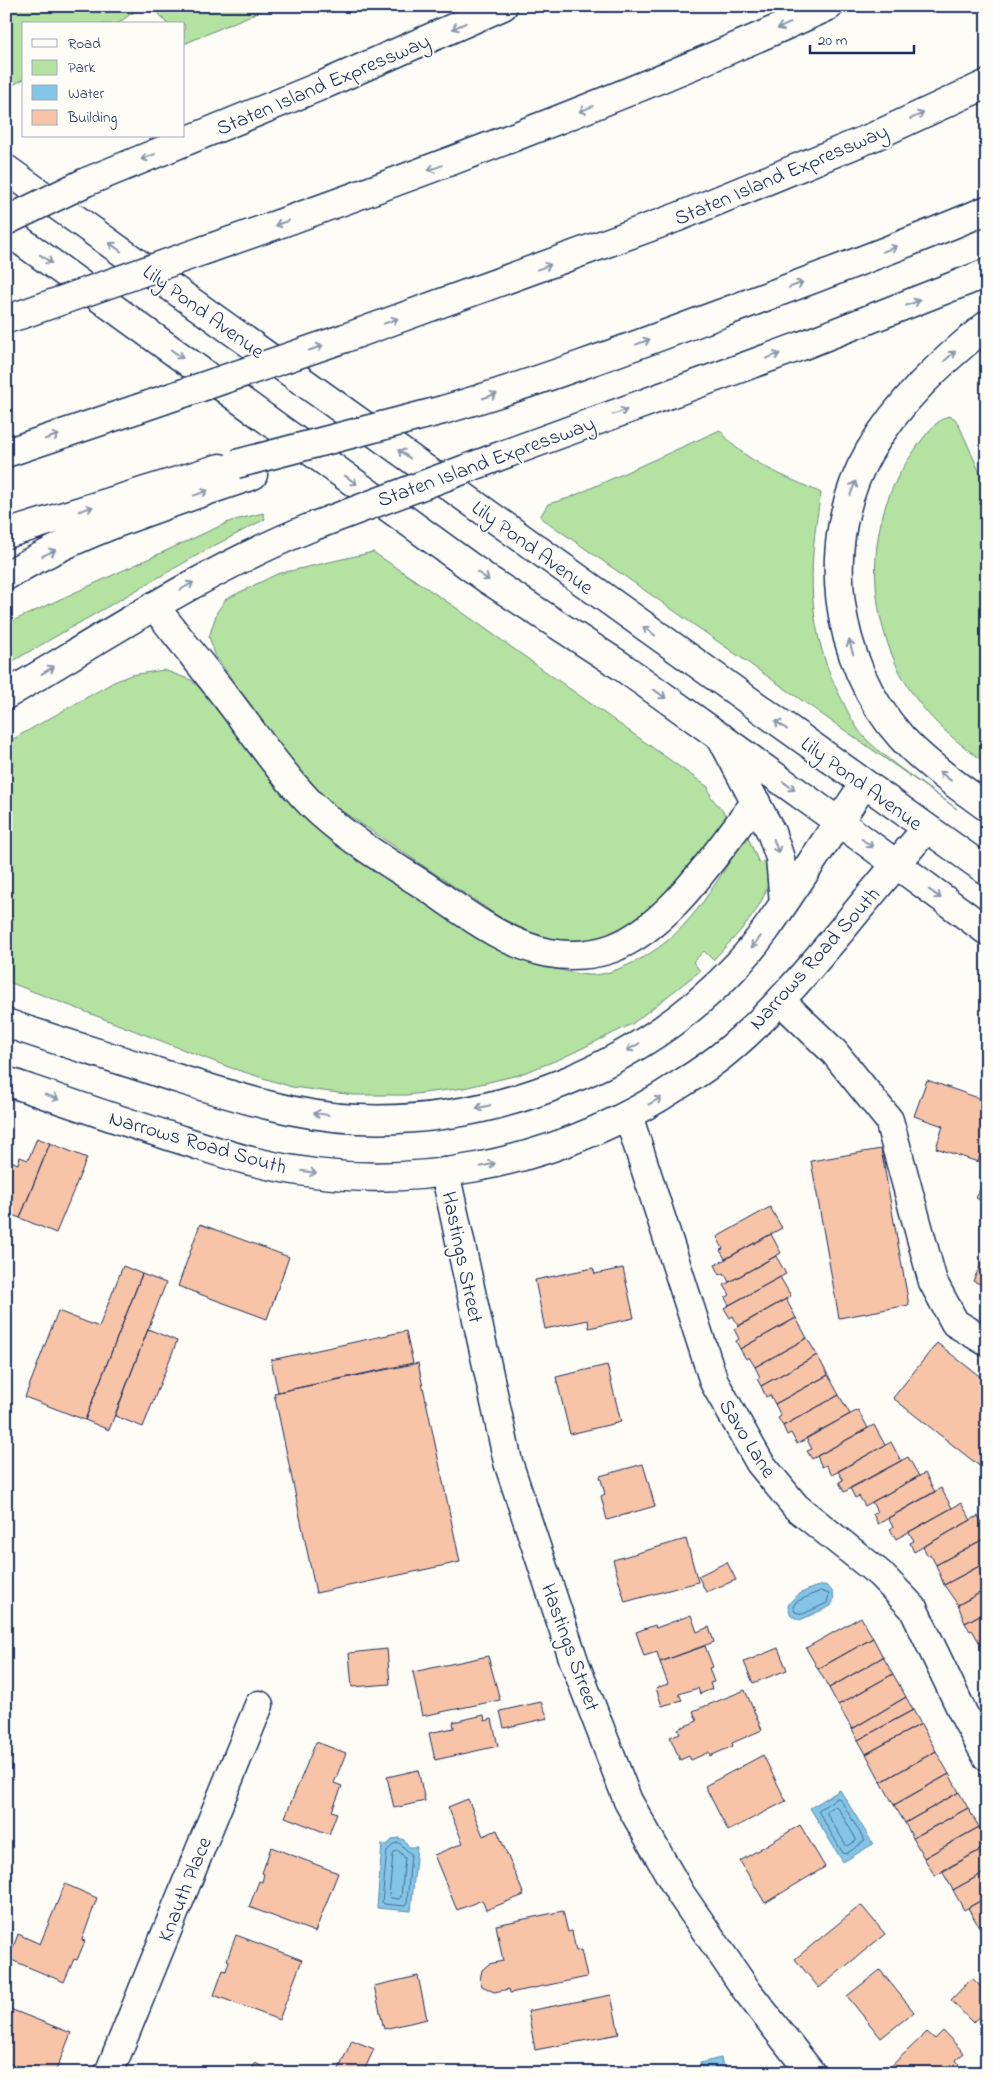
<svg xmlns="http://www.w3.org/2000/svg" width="993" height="2079" font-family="'Indie Flower',sans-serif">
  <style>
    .green { fill: #b4e2a0; stroke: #68887f }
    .water { fill: #84c5e5; stroke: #5a89af }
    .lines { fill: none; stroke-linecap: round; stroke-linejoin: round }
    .shore { stroke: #456b94; stroke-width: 1 }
    .building { fill: #f7c4a8; stroke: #1b2f5e }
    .minor-casing { stroke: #1b2f5e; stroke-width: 31 }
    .major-casing { stroke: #1b2f5e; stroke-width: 31 }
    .highway-casing { stroke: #1b2f5e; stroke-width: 31 }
    .minor { stroke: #fdfcf7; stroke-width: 28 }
    .major { stroke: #fdfcf7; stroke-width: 28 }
    .highway { stroke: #fdfcf7; stroke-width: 28 }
    .highway-bridge-casing { stroke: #1b2f5e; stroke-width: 31; stroke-linecap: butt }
    .highway-bridge { stroke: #fdfcf7; stroke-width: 28 }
    .oneway { stroke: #8c96aa }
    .labels { text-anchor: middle; stroke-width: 4; stroke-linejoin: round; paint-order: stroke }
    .street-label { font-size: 21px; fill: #1b2f5e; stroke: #fdfcf7 }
  </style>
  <rect width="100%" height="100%" fill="#fdfcf7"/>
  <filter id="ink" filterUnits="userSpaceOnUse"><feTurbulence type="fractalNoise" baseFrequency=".02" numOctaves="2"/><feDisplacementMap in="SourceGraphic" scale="10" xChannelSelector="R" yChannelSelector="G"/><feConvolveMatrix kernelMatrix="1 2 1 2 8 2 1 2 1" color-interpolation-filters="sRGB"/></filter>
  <g filter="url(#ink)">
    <!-- green -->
    <path class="green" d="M6,6H142L117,24H24V79L6,89Z
      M161,6H272L184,44V24H167L156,10Z
      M949,416L954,418L958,423L987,489V764C961,745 936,726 917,700C868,633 860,534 906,463C915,450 933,420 949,416Z
      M720,430C744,463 786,476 821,493C807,570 806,633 844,704C850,717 858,732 869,742C895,767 928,787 957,809L540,517L548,504L569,498Z
      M263,513L265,519L208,549L6,665V624L231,521Z
      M373,552L452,605L708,787L711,797L731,821L689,877L640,919L607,935L580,941L555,940L526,932L498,916L330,803C286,760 252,706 216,657L209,637L217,612L226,599L277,574Z
      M164,670L191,680L202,690L269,770L522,957C543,965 565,973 588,975C602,976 616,970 628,965C688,939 712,887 747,835L759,863L772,859C771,904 742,929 713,960L704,951L693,962L700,971L632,1024L560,1059L518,1075L464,1088L407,1095H354L292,1087L231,1068L6,981V743L114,682L131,675Z"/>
    <!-- water -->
    <path class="water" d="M825,1585C834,1590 836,1597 831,1606L800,1620L791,1616L788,1606C792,1595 814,1586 825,1585Z
      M840,1790L873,1844L843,1862L810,1808Z
      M399,1838L404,1840L409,1847H417L411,1911L377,1908L382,1844L387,1845L393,1839Z
      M721,2058L725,2073H703L700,2063Z"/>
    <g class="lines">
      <!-- shore -->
      <path class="shore" d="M821,1591L829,1594L827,1603L803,1614L795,1612L793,1607L796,1602Z
        M837,1798L840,1799L865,1841L846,1854L843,1853L818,1811Z
        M835,1806L838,1808L856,1839V1841L848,1846L846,1845L827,1814V1811Z
        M399,1843L411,1854L407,1903L405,1906L384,1904L382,1902L387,1851L394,1844Z
        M396,1851H399L405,1858L401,1897L399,1899L391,1898L389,1896L393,1855Z"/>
    </g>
    <!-- building -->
    <path class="building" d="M927,1080L987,1101V1137L978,1162L936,1148L943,1126L914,1116Z
      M37,1138L50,1143L20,1218L6,1213V1159L18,1164L20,1157L28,1160Z
      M50,1143L87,1158L56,1233L20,1218Z
      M881,1149L909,1305L839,1318L811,1161Z
      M987,1175V1203L976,1198Z
      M770,1207L782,1228L725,1259L720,1250L723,1249L717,1237Z
      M200,1224L289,1257L267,1319L178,1286Z
      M771,1234L781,1253L729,1282L724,1273L720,1275L715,1265Z
      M987,1252V1287L973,1281Z
      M776,1256L786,1274L729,1305L725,1298L730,1295L724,1285Z
      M123,1266L142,1274L85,1420L25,1397L58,1311L99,1327Z
      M593,1268L595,1274L623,1268L634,1318L589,1328L588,1320L545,1329L535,1280Z
      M142,1274L166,1283L109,1430L85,1420Z
      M780,1277L791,1296L738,1326L733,1316L730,1318L724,1308Z
      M786,1299L796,1318L740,1349L736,1341L739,1339L734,1329Z
      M796,1318L807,1338L755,1367L749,1357L746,1359L740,1349Z
      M148,1329L177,1341L143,1427L115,1416Z
      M406,1331L413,1363L278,1392L271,1360Z
      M807,1338L817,1355L761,1386L757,1379L760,1377L755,1367Z
      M937,1343L987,1382V1472L893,1398Z
      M817,1355L828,1375L775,1404L770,1395L766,1397L761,1386Z
      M418,1363L460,1562L316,1593L274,1393Z
      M607,1365L621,1422L570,1434L556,1377Z
      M828,1375L839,1395L783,1426L778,1418L781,1416L775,1404Z
      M839,1395L850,1414L797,1444L791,1433L787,1435L783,1426Z
      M858,1410L868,1428L812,1459L807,1451L812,1449L806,1438Z
      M874,1425L885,1445L832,1475L826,1465L822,1467L817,1456Z
      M891,1442L901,1461L844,1492L839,1482L843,1480L838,1471Z
      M908,1457L919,1476L865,1506L859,1496L855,1498L850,1488Z
      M643,1464L655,1506L607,1520L601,1496L605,1494L600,1476Z
      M925,1473L935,1492L878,1524L873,1514L877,1512L872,1502Z
      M941,1488L952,1508L896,1539L890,1529L893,1527L888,1518Z
      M961,1503L971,1520L914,1552L910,1543L914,1541L909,1532Z
      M978,1516L987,1530V1537L936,1565L930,1554L928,1556L923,1547Z
      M987,1537V1562L944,1585L936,1565Z
      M686,1539L698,1582L625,1602L613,1560Z
      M727,1562L736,1580L706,1592L698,1576Z
      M987,1562V1589L958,1605L944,1585Z
      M987,1589V1611L965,1623L958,1605Z
      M987,1611V1638L979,1642L972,1630L970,1631L965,1623Z
      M691,1615L697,1632L709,1627L714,1642L660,1662L657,1652L644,1656L636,1632L655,1625L656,1628Z
      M861,1617L873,1638L818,1669L806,1648Z
      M873,1638L883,1657L829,1688L818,1669Z
      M705,1646L713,1667L709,1668L714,1682L710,1683L712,1689L700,1694L698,1688L679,1694L682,1700L662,1706L656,1688L668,1684L660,1662Z
      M778,1648L787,1670L753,1683L744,1662Z
      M387,1649L390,1684L352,1687L349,1653Z
      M488,1656L500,1700L422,1716L413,1672Z
      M883,1657L893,1674L838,1705L829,1688Z
      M893,1674L906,1697L852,1729L838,1705Z
      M745,1690L762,1730L732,1743L733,1746L710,1756L709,1752L691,1760L689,1756L680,1760L670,1737L680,1733L678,1729L697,1721L693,1711Z
      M906,1697L913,1710L858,1740L852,1729Z
      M541,1702L548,1718L504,1728L500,1711Z
      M913,1710L921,1724L866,1754L858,1740Z
      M484,1715L485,1721L492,1719L498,1746L435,1760L429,1733L454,1728L453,1722Z
      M921,1724L936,1751L881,1782L866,1754Z
      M316,1742L346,1753L334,1783L342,1786L332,1811L337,1813L329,1834L285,1817Z
      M936,1751L949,1774L894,1805L881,1782Z
      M763,1755L786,1801L728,1831L705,1786Z
      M418,1770L425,1801L394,1808L387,1777Z
      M949,1774L959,1792L905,1823L894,1805Z
      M959,1792L968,1808L913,1838L905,1823Z
      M468,1799L483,1836L497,1830L524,1895L486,1910L482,1900L457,1910L434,1855L463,1843L448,1807Z
      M968,1808L979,1827L924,1858L913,1838Z
      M800,1825L825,1867L765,1903L740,1861Z
      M979,1827L987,1841V1846L935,1876L924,1858Z
      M987,1846V1871L953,1890L942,1871Z
      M271,1847L338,1873L315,1932L249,1907L259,1881L262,1882L264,1874L262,1873Z
      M987,1871V1897L964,1910L953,1890Z
      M65,1884L97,1898L82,1940L85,1941L77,1960L74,1959L64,1982L9,1959L18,1934L40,1944Z
      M987,1897V1920L978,1925L968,1908Z
      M861,1905L885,1934L819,1988L795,1959Z
      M563,1911L568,1932L572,1931L576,1951L581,1950L587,1977L510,1993L509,1989L494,1992L482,1986L480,1980L482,1970L489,1964L503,1961L496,1925Z
      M987,1920V1941L978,1925Z
      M236,1935L302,1960L279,2020L214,1995L223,1970L226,1971L229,1961L227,1960Z
      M880,1970L914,2012L881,2038L847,1996Z
      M418,1976L427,2019L384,2029L374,1986Z
      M972,1978L987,1993V2010L973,2023L951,2000Z
      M611,1995L619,2034L535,2050L528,2011Z
      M10,2009L71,2033L55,2073H33L6,2062V2018Z
      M943,2031L964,2053L956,2060L959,2064L949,2073L885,2072L927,2032L935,2039Z
      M352,2040L374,2049L363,2073H337Z
      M255,2063L261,2066L276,2073H251Z"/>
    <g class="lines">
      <defs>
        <path id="minor" d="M154,606C180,639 206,671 232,705C257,738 281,773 310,803C343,836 386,861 425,886C463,911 503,944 549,953C570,957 594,955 613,948C672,925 717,850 756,802
          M781,1001L834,1052L889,1120L933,1282L955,1323L987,1342
          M628,1115L714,1382L760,1463L796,1507L880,1574L913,1608L966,1719L987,1757
          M445,1172L508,1462L574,1661L628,1801L680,1893L747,1991L811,2073
          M109,2073L259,1705"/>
        <path id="major" d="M6,169L987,871
          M6,230L487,579L621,666L839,822L987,931
          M6,1081C67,1102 127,1123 188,1142C210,1149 233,1157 255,1162C399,1198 556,1166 679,1085C697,1074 715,1062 731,1048C773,1012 808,970 844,927C871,894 898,862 926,829"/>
        <path id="highway" d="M86,182L323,85L503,6
          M205,250C416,176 625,98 829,6
          M6,319L23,314
          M987,325C942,361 898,402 869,452C818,541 833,662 902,738C926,764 958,786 987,807
          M345,338L678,217L875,136L987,84
          M443,410C542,381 637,345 733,309C818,277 903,246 987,210
          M6,453L137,409
          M508,453L801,346L987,273
          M6,534L220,468
          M6,576C82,530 170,504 253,475
          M6,695C107,635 205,570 314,526
          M721,737L771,832L780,858L784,903
          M6,1023C57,1041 109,1056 160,1073C224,1093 290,1116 357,1119C497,1125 644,1066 739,963C762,938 780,909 799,881C820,849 842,817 864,784"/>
      </defs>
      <!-- minor casing -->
      <use href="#minor" class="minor-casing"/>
      <!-- major casing -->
      <use href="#major" class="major-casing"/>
      <!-- highway casing -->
      <use href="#highway" class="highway-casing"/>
      <!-- minor -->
      <use href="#minor" class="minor"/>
      <!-- major -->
      <use href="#major" class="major"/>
      <!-- highway -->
      <use href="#highway" class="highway"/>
      <defs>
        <path id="highway-bridge" d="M6,221L86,182
          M23,314L205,250
          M137,409L345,338
          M236,464L443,410
          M314,526L508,453"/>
      </defs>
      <!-- highway-bridge casing -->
      <use href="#highway-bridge" class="highway-bridge-casing"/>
      <!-- highway-bridge -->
      <use href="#highway-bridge" class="highway-bridge"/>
    </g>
    <!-- one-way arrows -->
    <defs><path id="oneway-shaft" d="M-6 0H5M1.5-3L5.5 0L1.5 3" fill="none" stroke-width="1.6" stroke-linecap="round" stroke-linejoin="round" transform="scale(1.25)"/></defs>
    <g class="oneway">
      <use href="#oneway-shaft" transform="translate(459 26) rotate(156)"/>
      <use href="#oneway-shaft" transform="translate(784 26) rotate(156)"/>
      <use href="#oneway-shaft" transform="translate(586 109) rotate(158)"/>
      <use href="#oneway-shaft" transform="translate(917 116) rotate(-25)"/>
      <use href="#oneway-shaft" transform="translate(148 157) rotate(158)"/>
      <use href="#oneway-shaft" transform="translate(435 168) rotate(160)"/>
      <use href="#oneway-shaft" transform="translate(282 223) rotate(161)"/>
      <use href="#oneway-shaft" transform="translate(115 247) rotate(-144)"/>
      <use href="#oneway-shaft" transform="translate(890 249) rotate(-21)"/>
      <use href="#oneway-shaft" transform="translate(46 259) rotate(36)"/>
      <use href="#oneway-shaft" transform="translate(544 267) rotate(-20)"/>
      <use href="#oneway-shaft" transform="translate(796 285) rotate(-21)"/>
      <use href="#oneway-shaft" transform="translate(913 303) rotate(-21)"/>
      <use href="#oneway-shaft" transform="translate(391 321) rotate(-20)"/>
      <use href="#oneway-shaft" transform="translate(643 342) rotate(-21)"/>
      <use href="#oneway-shaft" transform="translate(316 348) rotate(-19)"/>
      <use href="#oneway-shaft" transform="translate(177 354) rotate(36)"/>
      <use href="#oneway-shaft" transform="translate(773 356) rotate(-20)"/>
      <use href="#oneway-shaft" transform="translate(950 356) rotate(-42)"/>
      <use href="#oneway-shaft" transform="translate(490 396) rotate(-18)"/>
      <use href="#oneway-shaft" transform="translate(620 412) rotate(-20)"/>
      <use href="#oneway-shaft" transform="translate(52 437) rotate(-18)"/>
      <use href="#oneway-shaft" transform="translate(404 454) rotate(-144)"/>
      <use href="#oneway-shaft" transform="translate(351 480) rotate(36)"/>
      <use href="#oneway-shaft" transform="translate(853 488) rotate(-70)"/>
      <use href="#oneway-shaft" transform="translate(201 493) rotate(-20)"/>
      <use href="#oneway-shaft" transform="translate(86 509) rotate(-18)"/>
      <use href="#oneway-shaft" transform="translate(49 553) rotate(-25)"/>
      <use href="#oneway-shaft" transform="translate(483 576) rotate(35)"/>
      <use href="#oneway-shaft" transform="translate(187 586) rotate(-30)"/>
      <use href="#oneway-shaft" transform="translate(649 631) rotate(-144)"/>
      <use href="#oneway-shaft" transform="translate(851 647) rotate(-107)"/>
      <use href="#oneway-shaft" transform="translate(48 670) rotate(-31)"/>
      <use href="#oneway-shaft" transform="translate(660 694) rotate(36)"/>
      <use href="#oneway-shaft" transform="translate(781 725) rotate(-144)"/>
      <use href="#oneway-shaft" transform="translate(945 776) rotate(-142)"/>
      <use href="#oneway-shaft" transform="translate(789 786) rotate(36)"/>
      <use href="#oneway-shaft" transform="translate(867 843) rotate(37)"/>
      <use href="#oneway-shaft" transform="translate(776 846) rotate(71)"/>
      <use href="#oneway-shaft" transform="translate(935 894) rotate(36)"/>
      <use href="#oneway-shaft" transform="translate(756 942) rotate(130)"/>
      <use href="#oneway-shaft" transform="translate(633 1047) rotate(150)"/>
      <use href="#oneway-shaft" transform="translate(52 1097) rotate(19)"/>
      <use href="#oneway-shaft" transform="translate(655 1101) rotate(-29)"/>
      <use href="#oneway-shaft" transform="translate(483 1107) rotate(167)"/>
      <use href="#oneway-shaft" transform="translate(321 1114) rotate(-172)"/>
      <use href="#oneway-shaft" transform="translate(488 1165) rotate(-13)"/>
      <use href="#oneway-shaft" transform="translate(309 1172) rotate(10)"/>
    </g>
  </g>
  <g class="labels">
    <!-- street labels -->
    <g class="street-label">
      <text transform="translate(323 84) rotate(-23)" y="7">Staten Island Expressway</text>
      <text transform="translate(781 174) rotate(-23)" y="7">Staten Island Expressway</text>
      <text transform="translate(204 311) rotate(36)" y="7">Lily Pond Avenue</text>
      <text transform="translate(486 461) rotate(-20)" y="7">Staten Island Expressway</text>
      <text transform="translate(533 547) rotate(36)" y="7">Lily Pond Avenue</text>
      <text transform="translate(862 783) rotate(36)" y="7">Lily Pond Avenue</text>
      <text transform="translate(814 958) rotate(-48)" y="7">Narrows Road South</text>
      <text transform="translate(198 1142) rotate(16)" y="7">Narrows Road South</text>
      <text transform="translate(463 1257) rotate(78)" y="7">Hastings Street</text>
      <text transform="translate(748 1438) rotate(58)" y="7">Savo Lane</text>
      <text transform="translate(571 1647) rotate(70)" y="7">Hastings Street</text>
      <text transform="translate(184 1889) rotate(-68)" y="7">Knauth Place</text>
    </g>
  </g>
  <!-- margin -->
  <rect width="993" height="2079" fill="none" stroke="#fdfcf7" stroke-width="25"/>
  <rect x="12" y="12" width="968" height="2054" fill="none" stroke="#1b2f5e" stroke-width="2" filter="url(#ink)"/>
  <!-- legend -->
  <rect x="22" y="22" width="162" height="115" fill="#fdfcf7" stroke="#a3aaba"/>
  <rect x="32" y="39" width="25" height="8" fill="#fdfcf7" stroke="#a3aaba"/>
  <text x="68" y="48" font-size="15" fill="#1b2f5e">Road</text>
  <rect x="32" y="60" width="25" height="15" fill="#b4e2a0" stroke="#a3aaba"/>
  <text x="68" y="72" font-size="15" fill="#1b2f5e">Park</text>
  <rect x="32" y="85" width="25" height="15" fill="#84c5e5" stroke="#a3aaba"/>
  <text x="68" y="98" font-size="15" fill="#1b2f5e">Water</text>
  <rect x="32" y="110" width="25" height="15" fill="#f7c4a8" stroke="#a3aaba"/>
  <text x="68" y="122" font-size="15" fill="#1b2f5e">Building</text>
  <!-- scale -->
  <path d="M810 45v8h104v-8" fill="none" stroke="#1b2f5e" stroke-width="2.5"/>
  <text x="818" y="45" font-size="15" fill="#1b2f5e" stroke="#fdfcf7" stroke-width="4" paint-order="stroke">20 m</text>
</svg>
